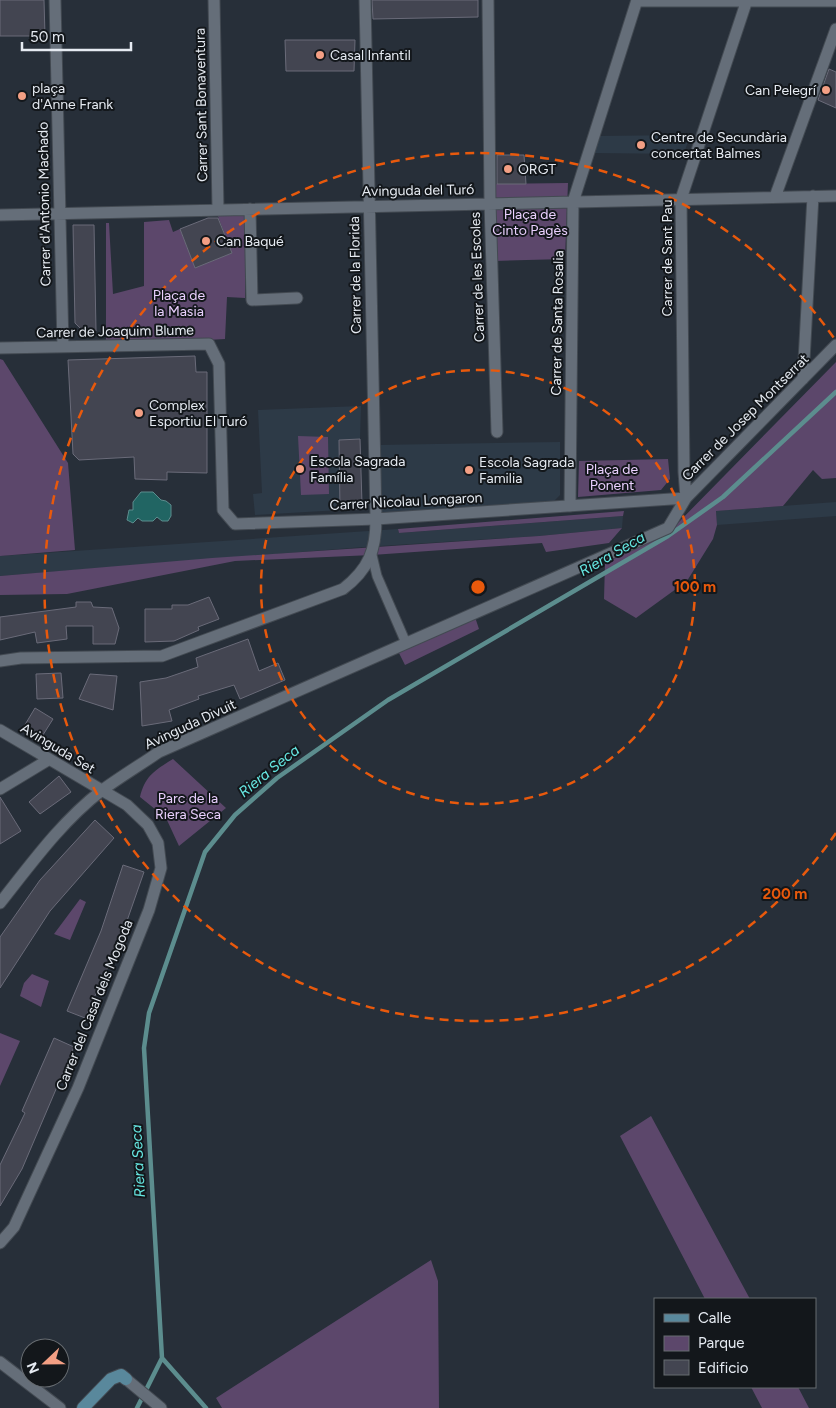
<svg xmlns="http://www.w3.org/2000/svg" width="836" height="1408" font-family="Figtree,sans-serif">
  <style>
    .built { fill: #2d3a47 }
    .green { fill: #5c476b }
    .water { fill: #216563; stroke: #5c8d8e }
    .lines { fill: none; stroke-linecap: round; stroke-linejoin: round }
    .stream { stroke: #5c8d8e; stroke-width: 4.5 }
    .building { fill: #434551; stroke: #6a6b79 }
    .pedestrian-casing { stroke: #434a52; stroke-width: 11 }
    .minor-casing { stroke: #434a52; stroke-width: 13 }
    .secondary-casing { stroke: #434a52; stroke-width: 14 }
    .pedestrian { stroke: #656e79; stroke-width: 9 }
    .minor { stroke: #656e79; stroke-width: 11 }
    .secondary { stroke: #59889c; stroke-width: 12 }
    .ring { fill: none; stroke: #e8590c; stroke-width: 2.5; stroke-dasharray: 9 6 }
    .poi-dot { fill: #f39f84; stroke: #13171b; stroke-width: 2 }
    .labels { text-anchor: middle; stroke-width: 4; stroke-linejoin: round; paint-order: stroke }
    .poi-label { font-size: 14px; fill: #e6ebf2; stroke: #13171b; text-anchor: start }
    .street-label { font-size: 14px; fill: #e6ebf2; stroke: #13171b }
    .park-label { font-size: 14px; fill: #ead0fe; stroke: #13171b }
    .water-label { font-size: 15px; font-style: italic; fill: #66e7e2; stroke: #13171b }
    .centre { fill: #e8590c; stroke: #13171b; stroke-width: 2.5 }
    .ring-label { font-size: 15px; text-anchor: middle; font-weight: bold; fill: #e8590c; stroke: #13171b; stroke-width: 4; stroke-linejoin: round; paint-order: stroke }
  </style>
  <rect width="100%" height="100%" fill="#272f39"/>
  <!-- built -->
  <path class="built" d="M690,135L684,154L593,153L597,136Z
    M361,406L360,439L339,440L340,510L255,515L253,494L262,493L258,410Z
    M560,442V495L554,501L383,514L380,511L378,445Z
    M836,502V516L717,525L716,511Z
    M623,516L622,528L539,536L364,547L0,576V556L398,529L399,533Z"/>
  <!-- green -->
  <path class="green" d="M568,183L565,259L494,261L492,184Z
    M217,214L246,215L245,298L227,297L225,339L106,346V223H109L113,294L144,286V222L169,220L173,232L180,229L195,267L232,253Z
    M0,359L3,360L68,463L75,550L0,556Z
    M836,362V478L822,479L813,470L783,506L716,511L717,525L713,539L687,581L636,618L604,599L605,563L672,529Z
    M298,436L328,437L329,494L301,495Z
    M668,459L670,479L661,490L578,497L579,461Z
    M624,511L623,516L399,533L398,529Z
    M622,528L609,543L546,552L542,543L372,555L235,561L67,594L0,595V576L212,558L539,536Z
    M475,617L479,629L405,665L398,651Z
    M173,759L226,808L179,846L166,818L140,797C145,776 155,770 173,759Z
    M80,899L86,902L70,940L54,934Z
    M32,974L49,981L41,1007L20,996L24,983Z
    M0,1033L20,1041L0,1086Z
    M651,1116L750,1299H705L620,1136Z
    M431,1260L438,1281L439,1408H222L216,1398Z
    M751,1387H798L809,1408H762Z"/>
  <!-- water -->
  <path class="water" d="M141,492H153L161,500L166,501L171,505V516L168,521H162L157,517L153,521H142L138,518L133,523L127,520L129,510H133V502Z"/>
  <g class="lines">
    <!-- stream -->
    <path class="stream" d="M137,1408L162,1358
      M206,1408L162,1358L144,1048L149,1013L205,852L235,815L277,778L388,700L668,536L723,497L836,392"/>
  </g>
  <!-- building -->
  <path class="building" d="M0,0H44L45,36H0Z
    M372,0H478V17L373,19Z
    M285,40H355L354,71H286Z
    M829,69L836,72V108L818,100Z
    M497,155H524L526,184H497Z
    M208,218H218L232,253L195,268L180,229Z
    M73,225H94L96,331H83L75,323Z
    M195,356L196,372H207V473L167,472V480L135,479L134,457L79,460L73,454L68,360Z
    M360,439L362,504L357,509L340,510L339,440Z
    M209,597L219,619L198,627L199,630L174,641L145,642V609H172V605H188Z
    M76,602H91L93,607L112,608L119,628L115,644H93V626H66L67,639L37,643L35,632L0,640V617L76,607Z
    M248,639L259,671L278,663L285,680L240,699L234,685L198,696L199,699L169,710L172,721L142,726L140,682L166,678L198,667L196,658Z
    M61,673L63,698L37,699L36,674Z
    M90,674L117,676L113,710L79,699Z
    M35,708L53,719L41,738L23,728Z
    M59,776L71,792L40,814L29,802Z
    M0,797L21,831L0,844Z
    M95,820L114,838L50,911L0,988V937L40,880Z
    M123,865L144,872L121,938L85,1018L67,1011L101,931Z
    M54,1038L74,1047L22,1169L0,1206V1165L25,1113L22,1111Z"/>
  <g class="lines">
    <defs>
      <path id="pedestrian" d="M372,555L377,576L406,643"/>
      <path id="minor" d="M55,0L63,347
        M214,0L218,209
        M488,0L490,203L497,432
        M637,1H836
        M775,197L836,29
        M250,209L252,300L297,298
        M0,215L836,196
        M0,348L209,344L219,364L223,510L235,524L376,519L686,498L684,472L681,199L747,0
        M803,379L813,196
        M570,506L573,202L637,0
        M0,661L21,658L162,656L343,589C369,569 376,550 376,519L365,0
        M0,730L127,805L148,825L158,843L161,868L149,910L78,1088L14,1227L0,1243
        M0,789L48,760
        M0,903C31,864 61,822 101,791C120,777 140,765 159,752L668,528L686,498L836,345
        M0,1362L60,1408
        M126,1379L161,1408"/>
      <path id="secondary" d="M83,1408L111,1379L121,1375L126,1379"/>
    </defs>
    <!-- pedestrian casing -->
    <use href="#pedestrian" class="pedestrian-casing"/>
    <!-- minor casing -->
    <use href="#minor" class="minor-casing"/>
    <!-- secondary casing -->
    <use href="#secondary" class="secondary-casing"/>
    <!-- pedestrian -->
    <use href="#pedestrian" class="pedestrian"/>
    <!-- minor -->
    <use href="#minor" class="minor"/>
    <!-- secondary -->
    <use href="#secondary" class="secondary"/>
  </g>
  <!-- distance rings -->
  <g class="ring">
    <circle cx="478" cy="587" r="217"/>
    <path d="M836 833A434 434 0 1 1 836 341"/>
  </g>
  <!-- markers -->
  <g class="poi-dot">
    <circle cx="320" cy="55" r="5"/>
    <circle cx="826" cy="90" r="5"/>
    <circle cx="22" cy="96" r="5"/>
    <circle cx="641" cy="145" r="5"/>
    <circle cx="508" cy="169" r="5"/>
    <circle cx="206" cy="241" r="5"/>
    <circle cx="139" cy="413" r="5"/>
    <circle cx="300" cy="469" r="5"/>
    <circle cx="469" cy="470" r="5"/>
  </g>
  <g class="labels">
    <!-- poi labels -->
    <g class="poi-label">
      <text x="330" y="60">Casal Infantil</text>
      <text x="32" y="93">plaça<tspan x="32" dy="16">d'Anne Frank</tspan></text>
      <text x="816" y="95" text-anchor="end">Can Pelegrí</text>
      <text x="651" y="142">Centre de Secundària<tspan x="651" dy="16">concertat Balmes</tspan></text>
      <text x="518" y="174">ORGT</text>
      <text x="216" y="246">Can Baqué</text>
      <text x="149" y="410">Complex<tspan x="149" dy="16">Esportiu El Turó</tspan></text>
      <text x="310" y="466">Escola Sagrada<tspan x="310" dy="16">Família</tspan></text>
      <text x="479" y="467">Escola Sagrada<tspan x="479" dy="16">Familia</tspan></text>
    </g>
    <!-- street labels -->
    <g class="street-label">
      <text transform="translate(201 105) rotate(-91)" y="5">Carrer Sant Bonaventura</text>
      <text transform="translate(418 190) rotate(-1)" y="5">Avinguda del Turó</text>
      <text transform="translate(44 204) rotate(-91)" y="5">Carrer d'Antonio Machado</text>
      <text transform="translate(667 258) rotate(-90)" y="5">Carrer de Sant Pau</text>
      <text transform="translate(355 275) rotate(-91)" y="5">Carrer de la Florida</text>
      <text transform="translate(477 277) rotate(-92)" y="5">Carrer de les Escoles</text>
      <text transform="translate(557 323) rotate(-89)" y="5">Carrer de Santa Rosalia</text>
      <text transform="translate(115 331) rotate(-1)" y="5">Carrer de Joaquim Blume</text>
      <text transform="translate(745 417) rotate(-45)" y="5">Carrer de Josep Montserrat</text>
      <text transform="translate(406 501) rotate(-3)" y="5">Carrer Nicolau Longaron</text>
      <text transform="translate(190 724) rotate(-25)" y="5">Avinguda Divuit</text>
      <text transform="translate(58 748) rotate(31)" y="5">Avinguda Set</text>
      <text transform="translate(94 1005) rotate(-68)" y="5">Carrer del Casal dels Mogoda</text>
    </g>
    <!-- park labels -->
    <g class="park-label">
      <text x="530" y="219">Plaça de<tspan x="530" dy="16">Cinto Pagès</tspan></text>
      <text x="179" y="300">Plaça de<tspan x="179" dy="16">la Masia</tspan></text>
      <text x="612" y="474">Plaça de<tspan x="612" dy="16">Ponent</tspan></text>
      <text x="188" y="803">Parc de la<tspan x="188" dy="16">Riera Seca</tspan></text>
    </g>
    <!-- water labels -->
    <g class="water-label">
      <text transform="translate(612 554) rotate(-30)" y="5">Riera Seca</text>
      <text transform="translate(269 771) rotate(-39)" y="5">Riera Seca</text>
      <text transform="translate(138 1161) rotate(-93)" y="5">Riera Seca</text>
    </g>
  </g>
  <circle cx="478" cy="587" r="8" class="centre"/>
  <g class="ring-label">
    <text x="695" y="592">100 m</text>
    <text x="785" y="899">200 m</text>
  </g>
  <!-- legend -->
  <rect x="654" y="1298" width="162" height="90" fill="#13171b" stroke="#676c71"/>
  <rect x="664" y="1314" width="25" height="8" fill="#59889c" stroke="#676c71"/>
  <text x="698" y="1323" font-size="15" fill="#e6ebf2">Calle</text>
  <rect x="664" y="1336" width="25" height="15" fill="#5c476b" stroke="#676c71"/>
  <text x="698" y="1348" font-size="15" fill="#e6ebf2">Parque</text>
  <rect x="664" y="1360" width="25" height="15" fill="#434551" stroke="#676c71"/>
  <text x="698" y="1373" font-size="15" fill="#e6ebf2">Edificio</text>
  <!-- north arrow -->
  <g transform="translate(45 1363) rotate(248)"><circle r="24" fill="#13171b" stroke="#676c71"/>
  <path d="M0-4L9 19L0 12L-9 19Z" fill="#f39f84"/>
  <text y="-8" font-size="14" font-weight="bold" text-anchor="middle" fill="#e6ebf2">N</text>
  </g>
  <!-- scale -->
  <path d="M22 42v8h109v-8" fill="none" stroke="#e6ebf2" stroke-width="2.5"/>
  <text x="30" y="42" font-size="15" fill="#e6ebf2" stroke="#13171b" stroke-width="4" paint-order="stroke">50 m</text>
</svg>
